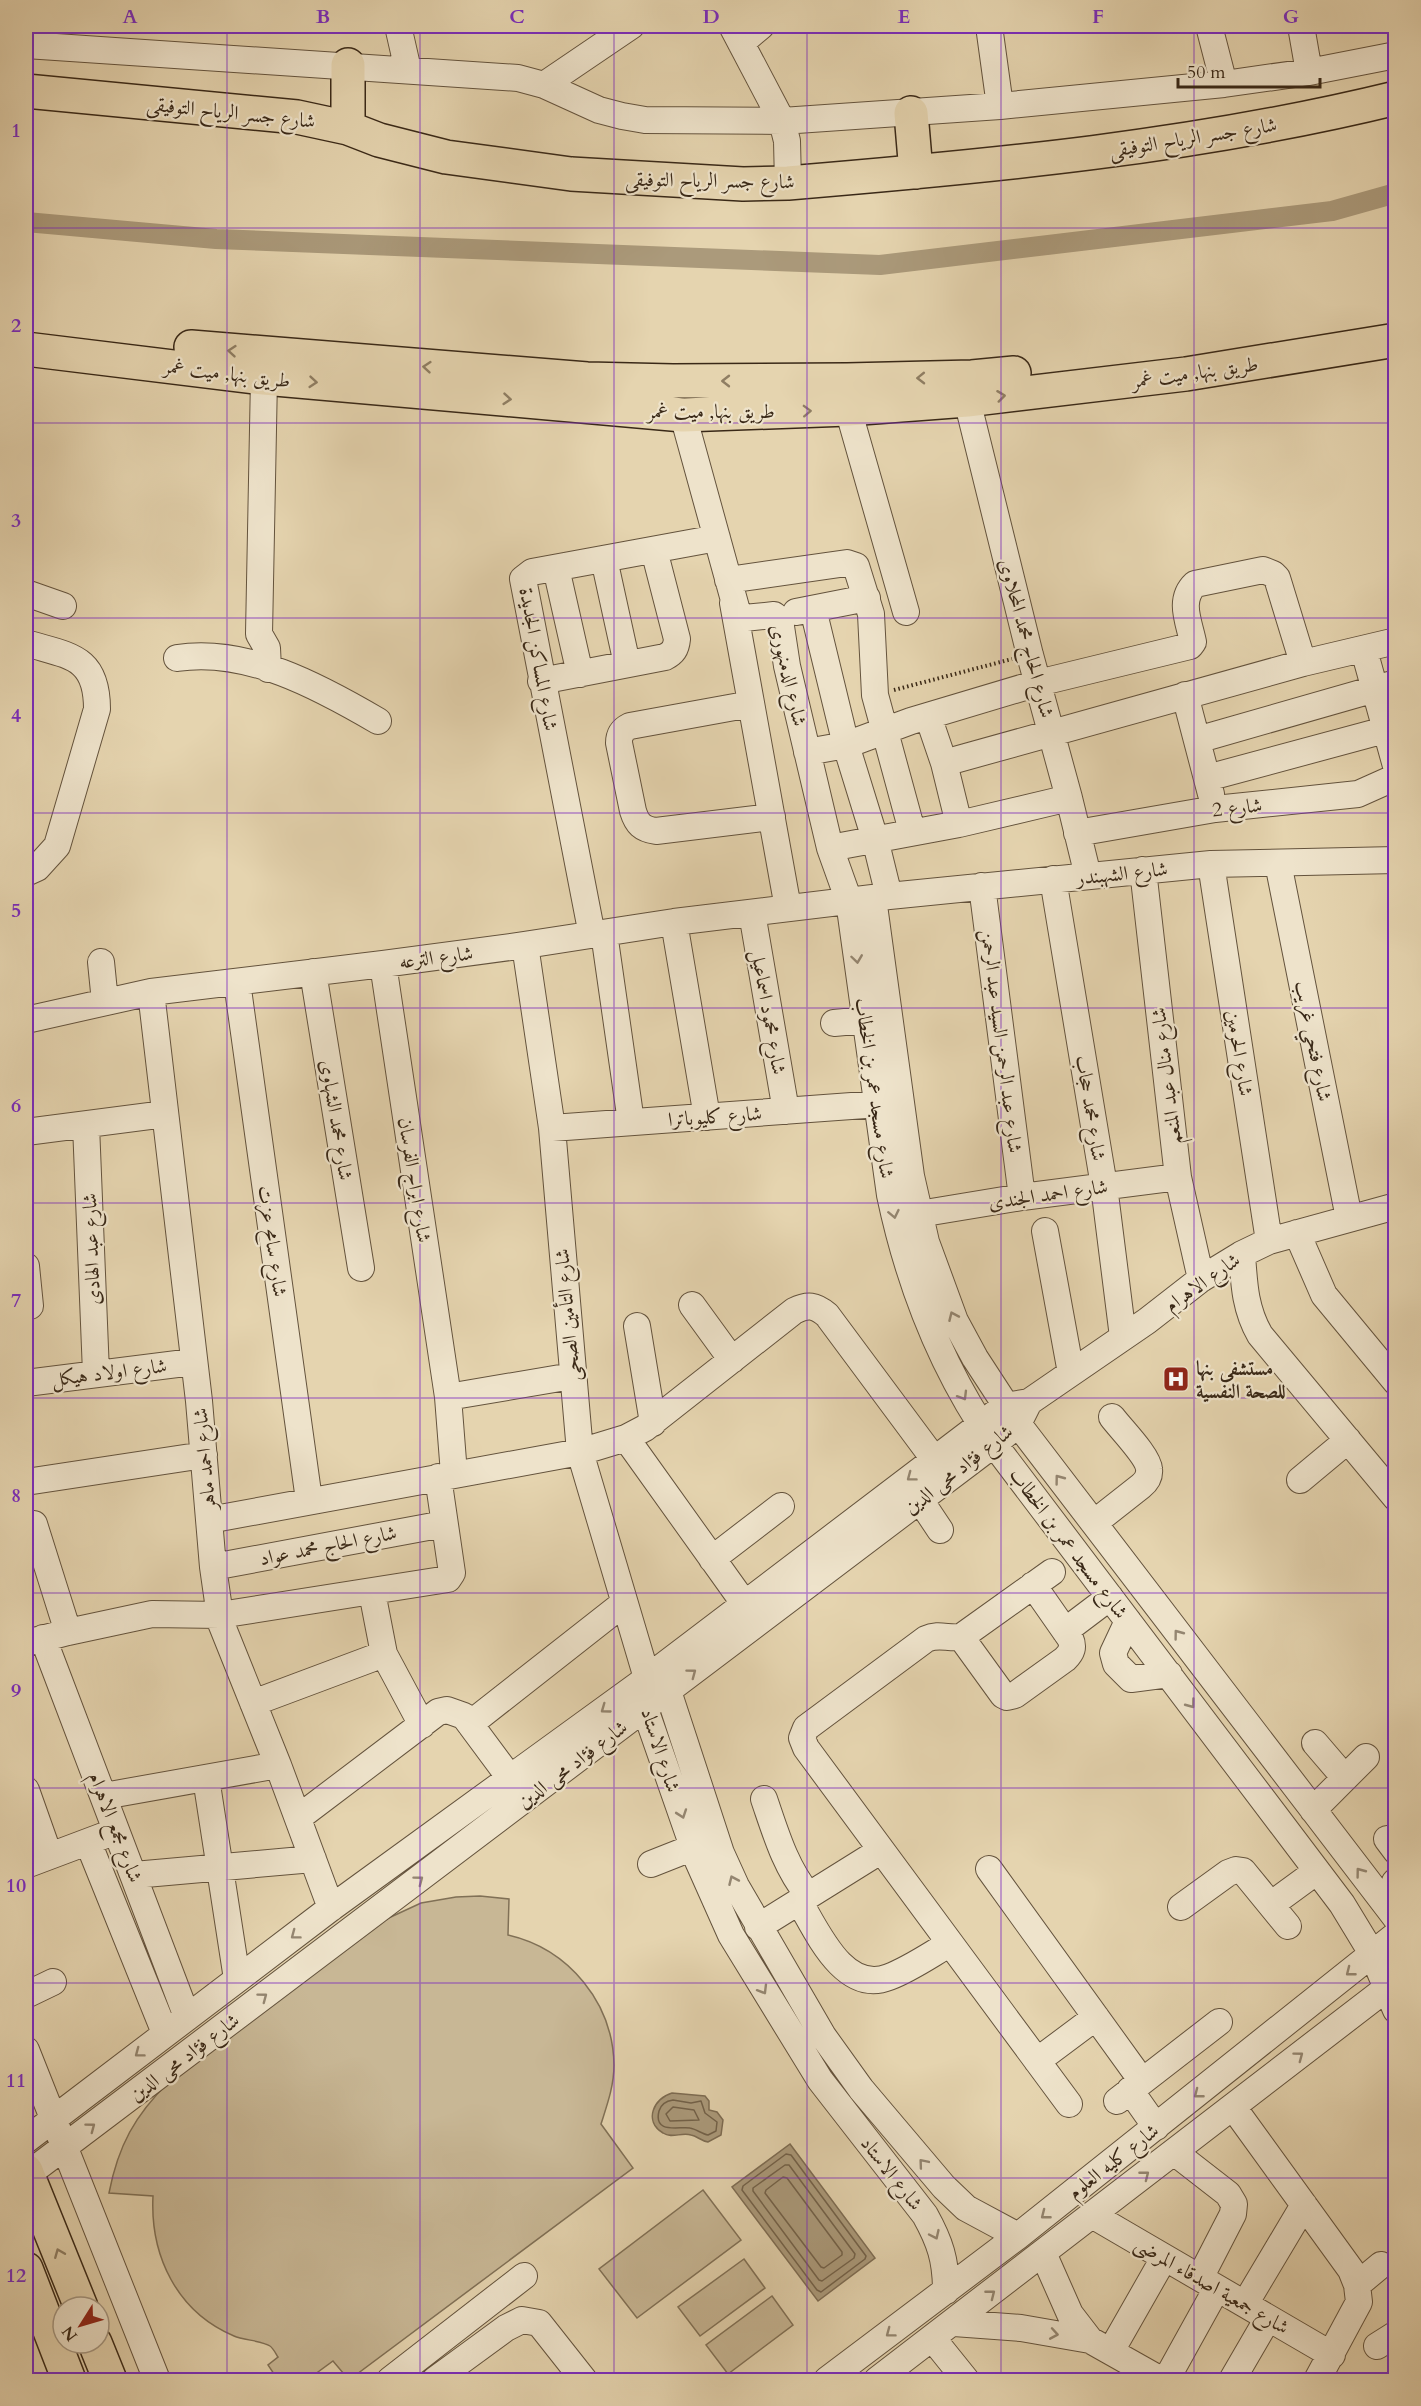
<svg xmlns="http://www.w3.org/2000/svg" width="1421" height="2406" font-family="Cardo,Amiri,serif">
  <style>
    .garden { fill: #c8b795; stroke: #807056; stroke-width: 1.5 }
    .water { fill: #ab9a7b; stroke: #7d6c53; stroke-width: 1.5 }
    .lines { fill: none; stroke-linecap: round; stroke-linejoin: round }
    .shore { stroke: #726149; stroke-width: 1.5 }
    .canal { stroke: #ab9a7b; stroke-width: 20 }
    .minor-casing { stroke: #64533d; stroke-width: 28 }
    .major-casing { stroke: #392817; stroke-width: 36 }
    .highway-casing { stroke: #392817; stroke-width: 36 }
    .path { stroke: #392817; stroke-width: 4; stroke-dasharray: 1.5 3; stroke-linecap: butt }
    .minor { stroke: #eee3cb; stroke-width: 26 }
    .major { stroke: #e5d4af; stroke-width: 33 }
    .highway { stroke: #e5d4af; stroke-width: 33 }
    .oneway { stroke: #8f7e63 }
    .oneway2 { stroke: #948671 }
    .grid { fill: none; stroke: #7b2cbf; stroke-width: 1.5; stroke-opacity: 0.55 }
    .labels { text-anchor: middle; stroke-width: 4.5; stroke-linejoin: round; paint-order: stroke }
    .street-label { font-size: 20px; fill: #392817; stroke: #eee3cb }
    .poi-label { font-size: 20px; font-weight: bold; fill: #392817; stroke: #eee3cb; text-anchor: start }
    .neatline { fill: none; stroke: #7b2cbf; stroke-width: 2 }
    .grid-label { font-size: 20px; text-anchor: middle; font-weight: bold; fill: #7b2cbf }
  </style>
  <rect width="100%" height="100%" fill="#e5d4af"/>
  <filter id="stains"><feTurbulence type="fractalNoise" baseFrequency=".00333" numOctaves="4"/><feColorMatrix values="0 0 0 0 .2 0 0 0 0 .09 0 0 0 0 .02 0 0 0 .5 -.17"/></filter>
  <radialGradient id="worn" r=".72"><stop offset=".6" stop-color="#630" stop-opacity="0"/><stop offset="1" stop-color="#630" stop-opacity=".3"/></radialGradient>
  <!-- garden -->
  <path class="garden" d="M480,1896L509,1899L508,1935C569,1949 613,2003 614,2065C614,2086 607,2105 601,2124L633,2168L349,2380L333,2361L307,2380H278L268,2365L278,2357C276,2354 273,2348 270,2346C263,2341 243,2340 234,2336C177,2312 150,2256 153,2196L109,2193C118,2146 135,2115 169,2082L380,1922L421,1903L456,1897Z
    M703,2190L741,2240L637,2318L599,2269Z
    M744,2259L765,2288L700,2336L678,2307Z
    M772,2296L793,2325L728,2374L706,2345Z"/>
  <!-- water -->
  <path class="water" d="M672,2093L705,2096L709,2101V2110L717,2112L723,2120L721,2135L708,2142C701,2141 697,2136 691,2135C681,2132 672,2139 663,2133C643,2121 654,2098 672,2093Z
    M790,2144L875,2258L818,2301L732,2187Z"/>
  <g class="lines">
    <!-- shore -->
    <path class="shore" d="M673,2100L691,2103L701,2101L705,2113L717,2122L716,2131L708,2135C702,2134 696,2129 690,2128C680,2126 653,2135 659,2111C661,2104 666,2101 673,2100Z
      M673,2107L694,2110L699,2120L670,2121L666,2114Z
      M786,2154L791,2155L866,2256L865,2259L821,2292L817,2290L742,2190L743,2186Z
      M785,2165H789L855,2254L854,2258L822,2281L819,2280L753,2191V2188Z
      M783,2177L787,2178L842,2252V2255L824,2268L821,2267L765,2193L766,2190Z"/>
    <!-- canal -->
    <path class="canal" d="M26,222L216,239L880,265L1332,211L1396,193"/>
    <defs>
      <path id="minor" d="M398,26L408,70
        M732,26L782,121L787,141L788,183
        M989,26L1000,106
        M1209,26L1224,84
        M1301,26L1309,72
        M741,43L761,26
        M26,45L518,78L544,85L599,110L622,116L645,120L782,121L1000,106L1224,84L1309,72L1396,55
        M544,85L631,26
        M264,378L259,634L267,648L268,669
        M967,400L1030,655L1069,798L1088,876
        M848,409L906,612
        M683,415L737,611L744,618L774,615L780,620L787,666L830,848L849,901L890,1195C909,1285 941,1368 994,1444L1342,1904L1373,1955L1396,2010
        M604,559L627,664
        M556,568L580,674
        M728,580L847,563L856,566L871,614L875,695L912,831
        M26,593L63,606
        M733,603L788,908
        M813,609L846,745L875,839L889,896
        M796,612L867,598
        M26,643C68,656 97,655 97,709L57,846L37,868L26,873
        M1364,650L1396,766
        M177,658C247,647 320,687 378,721
        M541,681L665,657C673,653 676,649 677,639L654,550
        M1185,695L1211,794
        M751,704L630,726C622,730 619,734 619,743L633,811C637,824 642,829 656,831L772,817
        M928,716L944,763L959,824
        M1197,740L1396,683
        M807,752L846,745L911,721L1038,683L1190,646L1193,642C1189,622 1178,600 1195,584L1263,570L1273,574L1277,578L1303,663
        M944,763L1303,663L1396,641
        M1207,778L1396,727
        M1077,833L1215,809L1358,794L1396,777
        M830,848L959,824L1069,798
        M1278,863L1349,1218
        M1211,864L1269,1241
        M1143,870L1178,1177L1201,1279
        M1053,879L1104,1186L1123,1337
        M982,886L1022,1197
        M873,898L911,1176L926,1242L955,1321L975,1358L1018,1424L1396,1918
        M752,913L786,1111
        M674,922L707,1117
        M604,933L631,1122
        M592,935L523,579L532,572L717,538
        M525,945L552,1128L580,1452L647,1678L645,1709L698,1861L731,1935L820,2080L925,2215C940,2242 946,2260 946,2291
        M101,962L105,1002
        M383,964L448,1397L454,1474
        M313,972L361,1268
        M237,982L309,1500
        M151,992L199,1401L213,1567L221,1623L278,1765L331,1908
        M26,1020L151,992L383,964L525,945L674,922L889,896L1211,864L1396,860
        M834,1023L866,1020
        M86,1125L96,1373
        M552,1128L879,1104
        M26,1132L165,1114
        M919,1214L1022,1197L1178,1177
        M1045,1231L1071,1373
        M1297,1233L1324,1295L1396,1382
        M1242,1254C1244,1284 1245,1309 1260,1335L1396,1498
        M26,1266L30,1306
        M692,1305L732,1360
        M637,1326L653,1423
        M26,1383L193,1362
        M448,1397L572,1376
        M626,1438L744,1603
        M1300,1480L1348,1440
        M26,1482L204,1455
        M920,1500L940,1530
        M209,1520L580,1452L626,1438L645,1428L794,1311C808,1304 815,1305 827,1315L934,1459
        M1094,1523L1141,1486C1146,1482 1150,1477 1149,1469C1148,1456 1121,1429 1112,1417
        M34,1524L68,1632
        M712,1559L781,1506
        M213,1567L444,1524
        M1052,1572L961,1637C948,1639 939,1633 926,1639L806,1728L802,1738L806,1748L1069,2104
        M372,1592L384,1654L422,1725
        M1128,1621L1113,1653L1116,1664L1131,1679L1169,1674
        M1065,1631L1110,1597
        M961,1637L1003,1695L1007,1697L1015,1695L1065,1659C1072,1652 1074,1647 1070,1638L1033,1585
        M43,1638L187,2017
        M26,1643L68,1632L152,1614L220,1615L448,1579L452,1573L438,1477
        M656,1680L668,1691L721,1853L736,1886L823,2036L861,2089L944,2187L966,2208L1018,2236
        M253,1703L384,1654
        M470,1724L624,1603
        M1315,1743L1345,1778
        M206,1778L237,1979
        M26,1790L49,1855
        M104,1796L278,1765
        M764,1799C776,1834 785,1866 808,1895
        M1313,1810L1366,1757
        M298,1818L438,1712L447,1710L464,1716L510,1778
        M1387,1839L1396,1851
        M88,1842L165,2033
        M651,1864L694,1847
        M26,1865L103,1836
        M989,1869L1142,2081
        M134,1875L313,1859
        M1395,1882L1396,1881
        M799,1901C817,1931 844,1995 889,1977C910,1969 930,1955 949,1944
        M1272,1904L1317,1871
        M1181,1907L1228,1873L1236,1870L1243,1871L1288,1926
        M758,1927L880,1851
        M26,1995L53,1982
        M26,2050L157,2380
        M1037,2061L1096,2017
        M1130,2090L1156,2127
        M1117,2101L1219,2022
        M1233,2107L1351,2270L1357,2285L1359,2302L1317,2380
        M26,2140L331,1908L638,1685L1005,1406L1029,1402L1147,1321L1201,1279L1242,1254L1269,1241L1396,1206
        M1174,2152L1228,2194L1234,2204L1233,2214L1200,2278
        M27,2175L994,1444L1018,1424L1029,1402
        M1092,2215L1332,2355
        M1043,2253L1070,2314L1090,2340
        M1357,2285L1381,2265
        M1245,2304L1304,2205
        M954,2323L1021,2328L1090,2340L1161,2380
        M933,2339L966,2380
        M1377,2346L1396,2334
        M1111,2351L1164,2258
        M390,2380L524,2276
        M435,2380L506,2328L522,2320L539,2323L584,2380
        M827,2380L1018,2236L1396,1935
        M877,2380L1396,1981
        M1166,2380L1217,2288
        M1232,2380L1268,2318"/>
      <path id="major" d="M26,91L297,117L348,128L379,140L446,157L571,174L743,184L788,183C992,166 1196,147 1396,98
        M911,113L916,172
        M348,128V65
        M26,2171L81,2307
        M26,2269L69,2380
        M95,2343L110,2380"/>
      <path id="highway" d="M191,347L587,379L673,381L847,380L972,377L1014,373
        M26,349L264,378L683,415L848,409L967,400L1186,374L1396,340"/>
    </defs>
    <!-- minor casing -->
    <use href="#minor" class="minor-casing"/>
    <!-- major casing -->
    <use href="#major" class="major-casing"/>
    <!-- highway casing -->
    <use href="#highway" class="highway-casing"/>
    <!-- path -->
    <path class="path" d="M894,690L1012,659"/>
    <!-- minor -->
    <use href="#minor" class="minor"/>
    <!-- major -->
    <use href="#major" class="major"/>
    <!-- highway -->
    <use href="#highway" class="highway"/>
  </g>
  <!-- one-way arrows -->
  <defs><path id="oneway-chevron" d="M-2-3.5L2.5 0L-2 3.5" fill="none" stroke-width="1.6" stroke-linecap="round" stroke-linejoin="round" transform="scale(1.5)"/></defs>
  <g class="oneway">
    <use href="#oneway-chevron" transform="translate(232 351) rotate(-175)"/>
    <use href="#oneway-chevron" transform="translate(427 367) rotate(-175)"/>
    <use href="#oneway-chevron" transform="translate(921 378) rotate(179)"/>
    <use href="#oneway-chevron" transform="translate(726 381) rotate(180)"/>
    <use href="#oneway-chevron" transform="translate(313 382) rotate(5)"/>
    <use href="#oneway-chevron" transform="translate(1001 396) rotate(-7)"/>
    <use href="#oneway-chevron" transform="translate(507 399) rotate(5)"/>
    <use href="#oneway-chevron" transform="translate(807 411) rotate(-2)"/>
    <use href="#oneway-chevron" transform="translate(59 2253) rotate(-112)"/>
  </g>
  <g class="oneway2">
    <use href="#oneway-chevron" transform="translate(857 959) rotate(82)"/>
    <use href="#oneway-chevron" transform="translate(894 1214) rotate(78)"/>
    <use href="#oneway-chevron" transform="translate(953 1316) rotate(-114)"/>
    <use href="#oneway-chevron" transform="translate(963 1396) rotate(59)"/>
    <use href="#oneway-chevron" transform="translate(911 1477) rotate(143)"/>
    <use href="#oneway-chevron" transform="translate(1059 1479) rotate(-127)"/>
    <use href="#oneway-chevron" transform="translate(1178 1634) rotate(-127)"/>
    <use href="#oneway-chevron" transform="translate(692 1673) rotate(-37)"/>
    <use href="#oneway-chevron" transform="translate(1191 1704) rotate(53)"/>
    <use href="#oneway-chevron" transform="translate(605 1709) rotate(144)"/>
    <use href="#oneway-chevron" transform="translate(682 1814) rotate(71)"/>
    <use href="#oneway-chevron" transform="translate(1360 1872) rotate(-127)"/>
    <use href="#oneway-chevron" transform="translate(419 1880) rotate(-37)"/>
    <use href="#oneway-chevron" transform="translate(733 1880) rotate(-114)"/>
    <use href="#oneway-chevron" transform="translate(295 1935) rotate(143)"/>
    <use href="#oneway-chevron" transform="translate(1350 1972) rotate(142)"/>
    <use href="#oneway-chevron" transform="translate(763 1990) rotate(59)"/>
    <use href="#oneway-chevron" transform="translate(263 1997) rotate(-37)"/>
    <use href="#oneway-chevron" transform="translate(139 2053) rotate(143)"/>
    <use href="#oneway-chevron" transform="translate(1299 2056) rotate(-37)"/>
    <use href="#oneway-chevron" transform="translate(1198 2094) rotate(142)"/>
    <use href="#oneway-chevron" transform="translate(91 2127) rotate(-37)"/>
    <use href="#oneway-chevron" transform="translate(923 2163) rotate(-130)"/>
    <use href="#oneway-chevron" transform="translate(1145 2175) rotate(-38)"/>
    <use href="#oneway-chevron" transform="translate(1045 2215) rotate(142)"/>
    <use href="#oneway-chevron" transform="translate(935 2235) rotate(65)"/>
    <use href="#oneway-chevron" transform="translate(991 2294) rotate(-38)"/>
    <use href="#oneway-chevron" transform="translate(890 2333) rotate(143)"/>
    <use href="#oneway-chevron" transform="translate(1054 2334) rotate(10)"/>
  </g>
  <!-- grid -->
  <path class="grid" d="M227,26V2380M420,26V2380M614,26V2380M807,26V2380M1001,26V2380M1194,26V2380M26,228H1396M26,423H1396M26,618H1396M26,813H1396M26,1008H1396M26,1203H1396M26,1398H1396M26,1593H1396M26,1788H1396M26,1983H1396M26,2178H1396"/>
  <!-- icons -->
  <defs>
    <symbol id="hospital-square" viewBox="-11 -11 22 22"><rect x="-9" y="-9" width="18" height="18" rx="4" fill="#8f2418" stroke="#eee3cb"/><path d="M-5-5h3v3.5h4V-5h3V5h-3V1.5h-4V5h-3Z" fill="#fff"/></symbol>
  </defs>
  <g fill-rule="evenodd">
    <use href="#hospital-square" x="1161" y="1364" width="30" height="30"/>
  </g>
  <g class="labels">
    <!-- street labels -->
    <g class="street-label">
      <text transform="translate(231 112) rotate(6)" y="7">شارع جسر الرياح التوفيقى</text>
      <text transform="translate(1193 137) rotate(-9)" y="7">شارع جسر الرياح التوفيقى</text>
      <text transform="translate(710 180) rotate(1)" y="7">شارع جسر الرياح التوفيقى</text>
      <text transform="translate(1195 372) rotate(-8)" y="7">طريق بنها, ميت غمر</text>
      <text transform="translate(227 373) rotate(7)" y="7">طريق بنها, ميت غمر</text>
      <text x="711" y="418">طريق بنها, ميت غمر</text>
      <text transform="translate(1027 638) rotate(75)" y="7">شارع الحاج محمد المحلاوى</text>
      <text transform="translate(539 659) rotate(80)" y="7">شارع المساكن الجديدة</text>
      <text transform="translate(789 675) rotate(77)" y="7">شارع الدمنهورى</text>
      <text transform="translate(1237 807) rotate(-6)" y="7">شارع 2</text>
      <text transform="translate(1122 873) rotate(-6)" y="7">شارع الشهبندر</text>
      <text transform="translate(436 957) rotate(-7)" y="7">شارع الترعه</text>
      <text transform="translate(769 1012) rotate(80)" y="7">شارع محمود اسماعيل</text>
      <text transform="translate(1002 1041) rotate(83)" y="7">شارع عبد الرحمن السيد عبد الرحمن</text>
      <text transform="translate(1314 1041) rotate(79)" y="7">شارع فتحي غريب</text>
      <text transform="translate(1240 1053) rotate(81)" y="7">شارع الحرمين</text>
      <text transform="translate(1166 1076) rotate(-97)" y="7">شارع منال عبد المنعم</text>
      <text transform="translate(875 1088) rotate(82)" y="7">شارع مسجد عمر بن الخطاب</text>
      <text transform="translate(1091 1108) rotate(81)" y="7">شارع محمد حجاب</text>
      <text transform="translate(715 1116) rotate(-4)" y="7">شارع كليوباترا</text>
      <text transform="translate(337 1120) rotate(81)" y="7">شارع محمد الشهاوى</text>
      <text transform="translate(415 1180) rotate(81)" y="7">شارع ابراج الفرسان</text>
      <text transform="translate(1048 1194) rotate(-8)" y="7">شارع احمد الجندى</text>
      <text transform="translate(273 1241) rotate(82)" y="7">شارع سامح عزت</text>
      <text transform="translate(91 1249) rotate(-92)" y="7">شارع عبد الهادى</text>
      <text transform="translate(1202 1282) rotate(-35)" y="7">شارع الاهرام</text>
      <text transform="translate(567 1315) rotate(-95)" y="7">شارع التأمين الصحى</text>
      <text transform="translate(109 1372) rotate(-7)" y="7">شارع اولاد هيكل</text>
      <text transform="translate(204 1459) rotate(-95)" y="7">شارع احمد ماهر</text>
      <text transform="translate(958 1469) rotate(-38)" y="7">شارع فؤاد محى الدين</text>
      <text transform="translate(1069 1543) rotate(53)" y="7">شارع مسجد عمر بن الخطاب</text>
      <text transform="translate(328 1545) rotate(-11)" y="7">شارع الحاج محمد عواد</text>
      <text transform="translate(661 1750) rotate(72)" y="7">شارع الاستاد</text>
      <text transform="translate(572 1764) rotate(-37)" y="7">شارع فؤاد محى الدين</text>
      <text transform="translate(116 1827) rotate(69)" y="7">شارع مجمع الاهرام</text>
      <text transform="translate(184 2057) rotate(-37)" y="7">شارع فؤاد محى الدين</text>
      <text transform="translate(1113 2161) rotate(-38)" y="7">شارع كليه العلوم</text>
      <text transform="translate(892 2173) rotate(52)" y="7">شارع الاستاد</text>
      <text transform="translate(1212 2285) rotate(30)" y="7">شارع جمعية اصدقاء المرضى</text>
    </g>
    <!-- poi labels -->
    <g class="poi-label">
      <text x="1196" y="1375">مستشفى بنها<tspan x="1196" dy="23">للصحة النفسية</tspan></text>
    </g>
  </g>
  <!-- margin -->
  <rect width="1421" height="2406" fill="none" stroke="#e5d4af" stroke-width="66"/>
  <!-- north arrow -->
  <g transform="translate(81 2325) rotate(233)"><circle r="28" fill="#eee3cb" stroke="#a69883" stroke-width="1.5"/>
  <path d="M0-4.5L10 22L0 15L-10 22Z" fill="#8f2418"/>
  <text y="-9" font-size="16" font-weight="bold" text-anchor="middle" fill="#392817">N</text>
  </g>
  <!-- scale -->
  <path d="M1178 78v9h142v-9" fill="none" stroke="#392817" stroke-width="3"/>
  <text x="1187" y="78" font-size="18" fill="#392817" stroke="#eee3cb" stroke-width="4.5" paint-order="stroke">50 m</text>
  <rect x="33" y="33" width="1355" height="2340" class="neatline"/>
  <g class="grid-label">
    <text x="130" y="23">A</text>
    <text x="323" y="23">B</text>
    <text x="517" y="23">C</text>
    <text x="711" y="23">D</text>
    <text x="904" y="23">E</text>
    <text x="1098" y="23">F</text>
    <text x="1291" y="23">G</text>
    <text x="16" y="137">1</text>
    <text x="16" y="332">2</text>
    <text x="16" y="527">3</text>
    <text x="16" y="722">4</text>
    <text x="16" y="917">5</text>
    <text x="16" y="1112">6</text>
    <text x="16" y="1307">7</text>
    <text x="16" y="1502">8</text>
    <text x="16" y="1697">9</text>
    <text x="16" y="1892">10</text>
    <text x="16" y="2087">11</text>
    <text x="16" y="2282">12</text>
  </g>
  <rect width="100%" height="100%" filter="url(#stains)"/>
  <rect width="100%" height="100%" fill="url(#worn)"/>
</svg>
